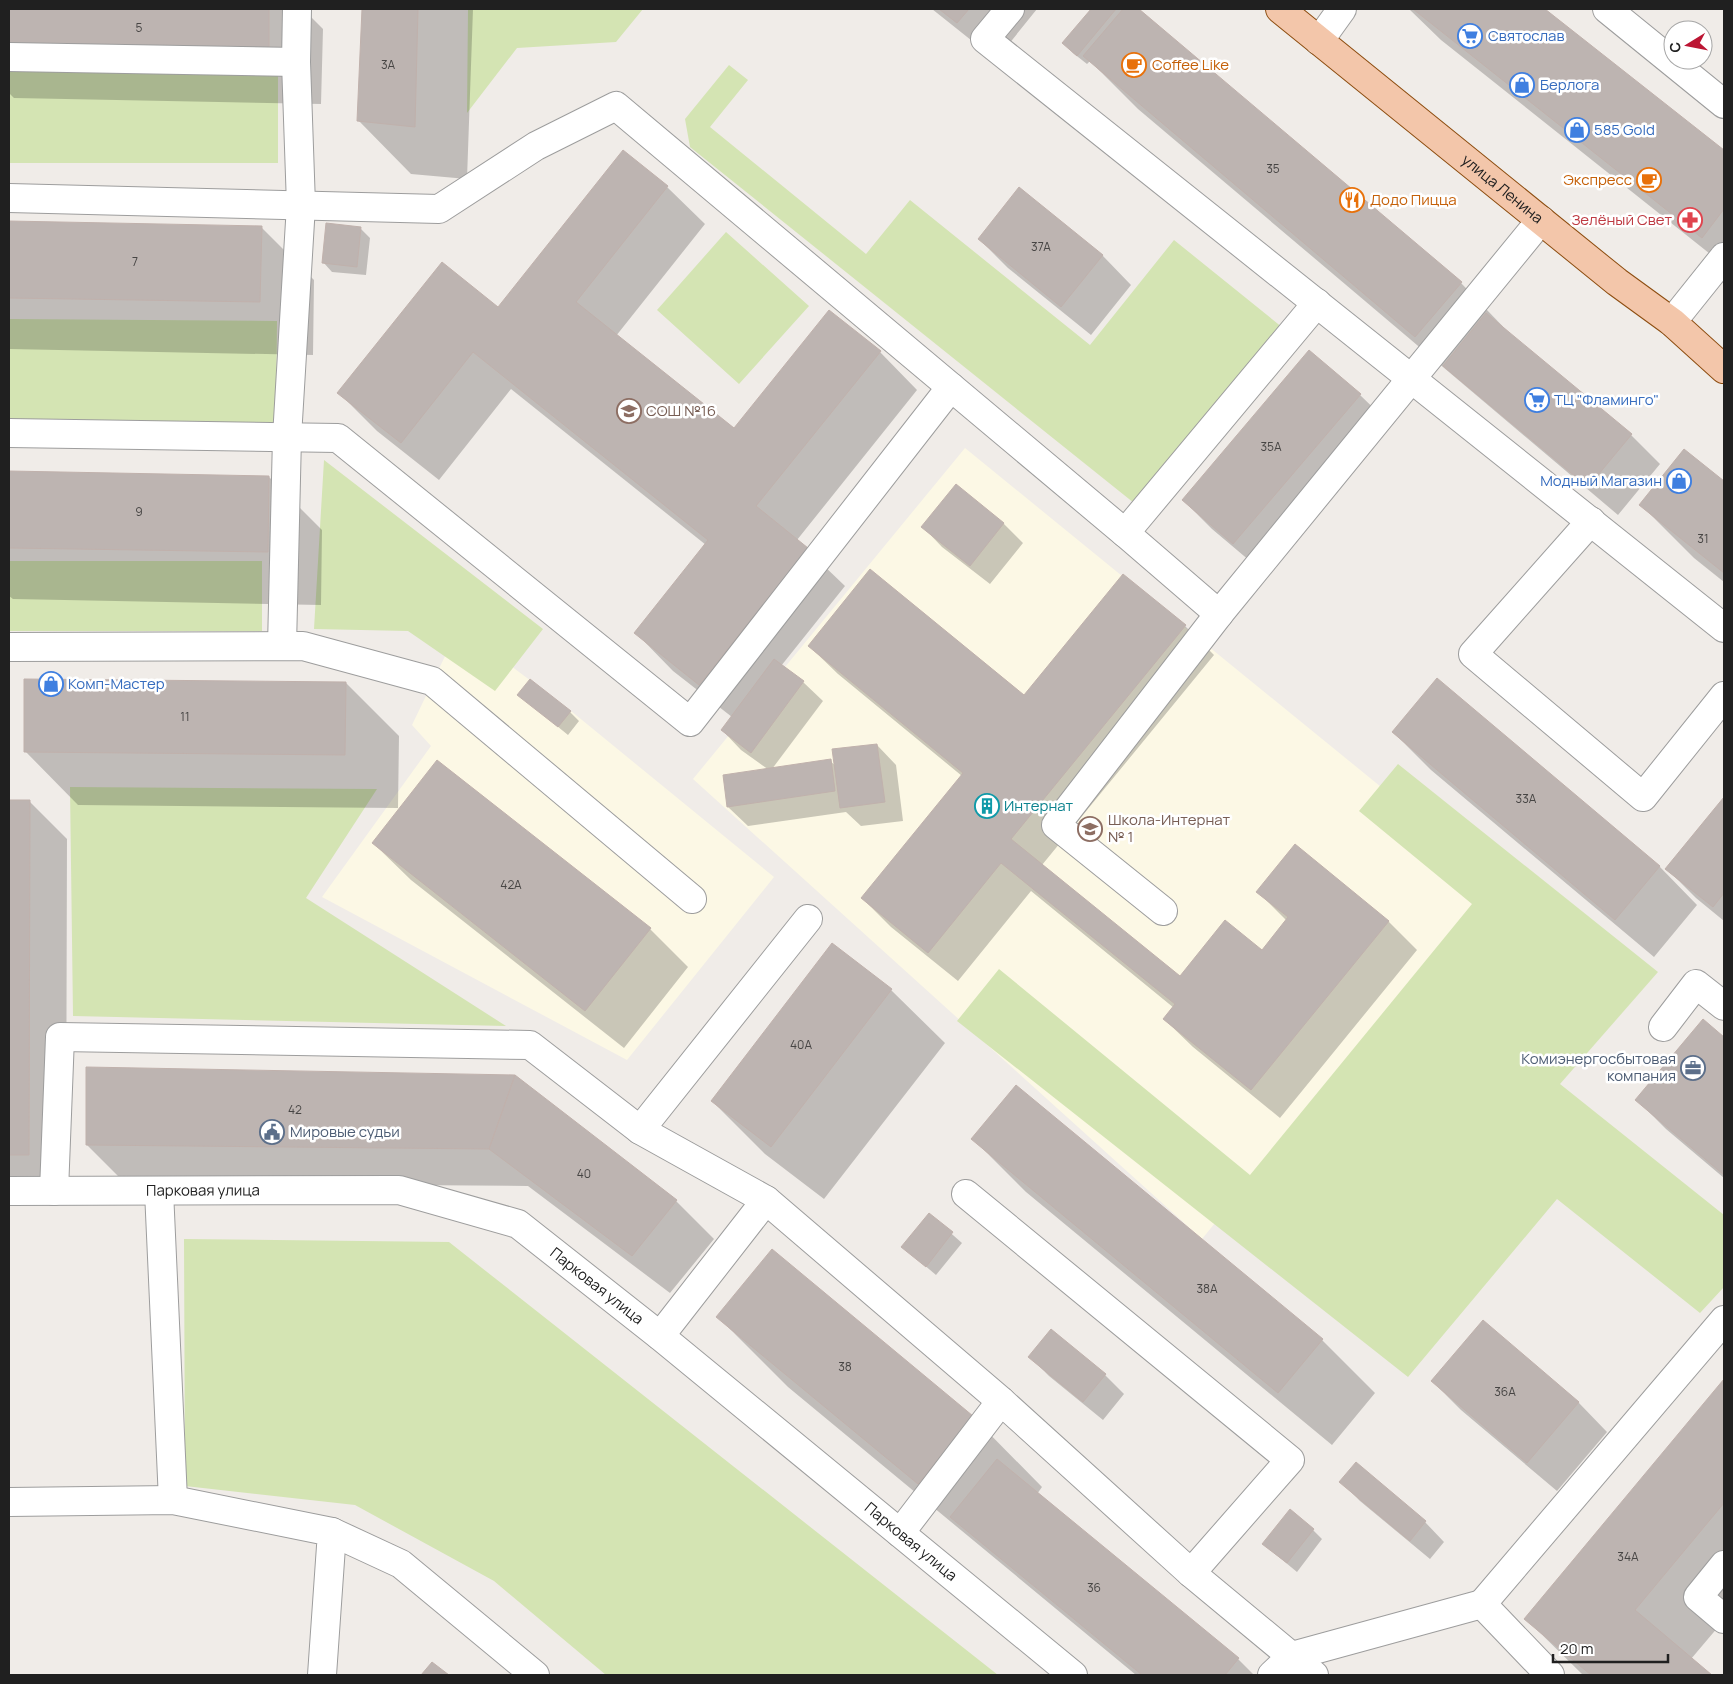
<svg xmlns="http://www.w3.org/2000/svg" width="1733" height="1684" font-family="Manrope,sans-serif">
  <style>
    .education { fill: #fcf8e5 }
    .grass { fill: #d4e4b3 }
    .shadow { fill: #0003 }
    .building { fill: #bdb4b1; stroke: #c0b1ac }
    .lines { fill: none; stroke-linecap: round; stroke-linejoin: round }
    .minor-casing { stroke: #9d9d9d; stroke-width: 30 }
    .major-casing { stroke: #8d4d10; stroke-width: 30 }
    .minor { stroke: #fff; stroke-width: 28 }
    .major { stroke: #f3c6aa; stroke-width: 28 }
    .labels { text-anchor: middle; stroke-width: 5; stroke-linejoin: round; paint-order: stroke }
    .number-label { font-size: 12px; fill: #474544 }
    .shop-label { font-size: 15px; fill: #366cbe; stroke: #fff; text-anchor: start }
    .food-label { font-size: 15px; fill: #c56008; stroke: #fff; text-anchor: start }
    .street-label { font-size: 15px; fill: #202020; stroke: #fff }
    .health-label { font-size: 15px; fill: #be3a42; stroke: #fff; text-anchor: end }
    .education-label { font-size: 15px; fill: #785e54; stroke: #fff; text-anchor: start }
    .culture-label { font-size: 15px; fill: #0d838f; stroke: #fff; text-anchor: start }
    .service-label { font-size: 15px; fill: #4e5e75; stroke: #fff; text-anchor: end }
  </style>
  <rect width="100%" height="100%" fill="#f0ece8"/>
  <!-- education -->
  <path class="education" d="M965,448L1494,879L1202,1239L693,779Z
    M459,627L571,711L774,877L627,1060L322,897L431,746L412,725Z"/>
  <!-- grass -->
  <path class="grass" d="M468,9H643L616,42L517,48L467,113Z
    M729,65L748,80L710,127L866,254L910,200L1090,345L1174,240L1283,328L1139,507L690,147L685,119Z
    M9,71H278V163H9Z
    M726,232L809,306L739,384L657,310Z
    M9,319L277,321L276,424L9,422Z
    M324,460L543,629L495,691L408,631L314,629Z
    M9,561H262V631H9Z
    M1398,764L1658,972L1560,1084L1724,1215V1287L1700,1313L1557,1199L1408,1377L957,1021L999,969L1250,1175L1472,904L1359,811Z
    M70,787L377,789L306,898L506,1026L73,1016Z
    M184,1239L449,1242L998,1675H606L494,1581L355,1505L185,1486Z"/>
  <!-- shadow -->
  <path class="shadow" d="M9,9H303L323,29L321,104L14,98L9,93Z
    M363,9H473L467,179L411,174L358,120Z
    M932,9H1037L996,60Z
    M1092,9H1138L1461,283L1513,337L1631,435L1660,464L1618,515L1138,109L1090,61L1087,64L1073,53L1064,43Z
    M1409,9H1543L1724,152V265L1441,40Z
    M667,187L705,224L616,336L734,430L880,352L917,390L797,540L845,586L781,666L803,682L823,701L772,769L830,761L836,766L877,745L896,765L903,821L861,826L846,812L748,826L728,807L769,770L741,750L722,730L732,717L673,671L636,633L706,545L511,389L439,480L377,431L339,393L498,308Z
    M1020,189L1103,256L1131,285L1091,335L1008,268L979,239Z
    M9,222L261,227L314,280L313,355L9,349Z
    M360,228L370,238L366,275L332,272L323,262Z
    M1360,395L1389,423L1263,572L1212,529L1183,500Z
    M1684,450L1724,482V582L1694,558L1641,505Z
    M9,472L269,477L322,530L321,605L13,599L9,596Z
    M956,486L1004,524L1023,543L990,584L942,547L923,527Z
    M1185,626L1214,655L1042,865L1180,978L1262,952L1287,921L1258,892L1388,921L1417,950L1280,1118L1193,1047L1164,1019L1174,1008L1031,891L958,981L891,927L862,898L962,776L838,674L809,646L1025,696Z
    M1437,680L1660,867L1697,905L1654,957L1431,770L1393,732Z
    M346,683L399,736L398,808L78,805L25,751Z
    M519,695L570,712L579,721L568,735Z
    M1724,799V921L1696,898L1667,869Z
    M9,801H29L67,839L66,1192H9Z
    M373,843L650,929L688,967L624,1048L411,880Z
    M832,945L891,990L945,1043L824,1199L765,1154L712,1101Z
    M1703,1021L1724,1038V1178L1666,1129L1637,1100Z
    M515,1076L676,1201L714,1239L670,1293L528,1186L125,1183L87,1145Z
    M973,1139L1322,1340L1375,1393L1332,1445L1026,1192Z
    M929,1214L962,1243L936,1275L903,1247Z
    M718,1317L973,1417L1042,1487L1037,1494L1238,1659L1254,1675H1136L788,1387Z
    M1483,1322L1579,1403L1607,1432L1557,1491L1461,1410L1432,1381Z
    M1030,1357L1105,1375L1124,1394L1103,1420L1049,1376Z
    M1724,1381V1620L1691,1659L1711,1675H1583L1526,1619Z
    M1341,1482L1425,1522L1444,1542L1430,1559L1360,1501Z
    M1313,1530L1322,1539L1297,1572L1263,1544Z"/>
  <!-- building -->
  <path class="building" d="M9,9H269V51L9,47Z
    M362,9H418L415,127L357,121Z
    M939,9H969L957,23Z
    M1091,9H1116L1077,56L1062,43Z
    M1123,9H1139L1462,282L1415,337L1083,56Z
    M1413,9H1545L1724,150V209L1702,238Z
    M623,150L668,186L576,302L734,428L829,310L881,351L756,506L808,548L699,685L634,633L708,540L473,352L401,443L337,393L442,262L498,307Z
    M1019,187L1103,255L1061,307L978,239Z
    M9,221L262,226L260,302L9,298Z
    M326,223L361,227L357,267L322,263Z
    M1486,313L1632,434L1588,487L1443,366Z
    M1309,350L1361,394L1233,544L1182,500Z
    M1684,449L1724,481V573L1639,505Z
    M9,471L269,476L268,552L9,548Z
    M956,484L1004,523L970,566L921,527Z
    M870,569L1024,695L1123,574L1186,625L1011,839L1180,976L1225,920L1262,950L1288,917L1256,892L1295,844L1389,921L1251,1090L1163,1019L1175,1004L1001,863L928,953L861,898L963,773L808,646Z
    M774,659L804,681L751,753L721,730Z
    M1437,678L1660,866L1615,920L1392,732Z
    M24,679L346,682L345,755L24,752Z
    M530,679L571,711L558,727L517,695Z
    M877,744L885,802L840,808L832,749Z
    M831,759L835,791L727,807L723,775Z
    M437,760L651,928L585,1011L372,843Z
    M1724,797V893L1713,907L1665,869Z
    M9,800H30L29,1155H9Z
    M832,943L892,989L771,1147L711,1101Z
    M1703,1019L1724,1037V1175L1635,1100Z
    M86,1067L515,1075L489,1149L86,1145Z
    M515,1075L677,1200L632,1256L489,1149Z
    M1016,1085L1323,1339L1278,1393L971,1139Z
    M929,1213L953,1232L926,1267L901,1247Z
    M772,1249L973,1416L918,1484L716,1317Z
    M1483,1320L1579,1402L1527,1463L1431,1381Z
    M1051,1329L1106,1374L1083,1402L1028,1357Z
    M1724,1379V1503L1635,1610L1712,1675H1591L1524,1619Z
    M997,1459L1239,1658L1225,1675H1142L950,1517Z
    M1356,1462L1426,1521L1410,1541L1339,1482Z
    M1290,1509L1314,1529L1287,1563L1262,1544Z
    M432,1662L449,1675H421Z"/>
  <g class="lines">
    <defs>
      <g id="minor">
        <path d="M1010,9L985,39L1724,628"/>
        <path d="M1607,9L1724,104"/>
        <path d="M1319,41L1342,9"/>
        <path d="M9,57L296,62"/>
        <path d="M9,198L439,209L536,146L616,106L1125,533"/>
        <path d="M1672,322L1724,257"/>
        <path d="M9,433L338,438L690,722L951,387"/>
        <path d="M1591,521L1473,654L1643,797L1724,696"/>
        <path d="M1219,614L1125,533L1317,303"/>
        <path d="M282,646L287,437L301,205L296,62L297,9"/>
        <path d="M9,647L303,646L432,681L692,899"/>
        <path d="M1163,911L1056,825L1219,614L1541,220"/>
        <path d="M1663,1027L1696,984L1724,1006"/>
        <path d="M640,1130L808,919"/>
        <path id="s1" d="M9,1191L399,1190L518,1224L660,1336L1073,1675"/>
        <path d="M54,1191L60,1037L530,1045L640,1130L766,1200L660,1336"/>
        <path d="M159,1191L173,1500"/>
        <path d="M966,1194L1290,1460L1191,1573"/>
        <path d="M766,1200L1001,1401"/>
        <path d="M9,1502L173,1500L332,1532L322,1675"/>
        <path d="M332,1532L401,1564L535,1675"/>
        <path d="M900,1533L1001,1401L1191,1573L1314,1675"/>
        <path d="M1724,1565L1698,1597L1724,1619"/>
        <path d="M1272,1675L1292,1656L1482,1604"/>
        <path d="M1550,1675L1482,1604L1724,1320"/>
      </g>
      <g id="major">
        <path id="s2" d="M1280,9L1617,282L1672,322L1724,369"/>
      </g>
    </defs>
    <!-- minor casing -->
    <use href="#minor" class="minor-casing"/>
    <!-- major casing -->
    <use href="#major" class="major-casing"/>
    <!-- minor -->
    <use href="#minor" class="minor"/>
    <!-- major -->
    <use href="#major" class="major"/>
  </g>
  <!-- icons -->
  <defs>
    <symbol id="supermarket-ring" viewBox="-11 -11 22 22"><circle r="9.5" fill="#fff" stroke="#3f7fe0" stroke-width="1.5"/><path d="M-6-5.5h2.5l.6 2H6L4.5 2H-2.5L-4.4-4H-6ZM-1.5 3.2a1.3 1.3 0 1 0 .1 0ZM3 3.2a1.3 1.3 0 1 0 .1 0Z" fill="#3f7fe0"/></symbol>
    <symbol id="cafe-ring" viewBox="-11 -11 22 22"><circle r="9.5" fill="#fff" stroke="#e8710a" stroke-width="1.5"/><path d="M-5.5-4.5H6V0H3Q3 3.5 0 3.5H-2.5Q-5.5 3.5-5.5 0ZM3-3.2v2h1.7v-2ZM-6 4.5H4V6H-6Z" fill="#e8710a"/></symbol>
    <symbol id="shop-ring" viewBox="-11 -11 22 22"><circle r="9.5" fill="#fff" stroke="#3f7fe0" stroke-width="1.5"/><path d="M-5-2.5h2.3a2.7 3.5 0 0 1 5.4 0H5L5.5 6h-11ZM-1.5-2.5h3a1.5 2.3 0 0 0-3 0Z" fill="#3f7fe0"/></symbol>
    <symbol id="restaurant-ring" viewBox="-11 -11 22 22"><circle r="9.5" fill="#fff" stroke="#e8710a" stroke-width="1.5"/><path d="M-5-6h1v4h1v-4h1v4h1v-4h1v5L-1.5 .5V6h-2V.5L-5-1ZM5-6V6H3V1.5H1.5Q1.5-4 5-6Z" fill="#e8710a"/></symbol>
    <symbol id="pharmacy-ring" viewBox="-11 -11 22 22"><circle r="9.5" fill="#fff" stroke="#e0444e" stroke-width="1.5"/><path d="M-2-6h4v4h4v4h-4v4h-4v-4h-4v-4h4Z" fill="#e0444e"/></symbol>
    <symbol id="school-ring" viewBox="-11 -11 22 22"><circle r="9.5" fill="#fff" stroke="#8d6e63" stroke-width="1.5"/><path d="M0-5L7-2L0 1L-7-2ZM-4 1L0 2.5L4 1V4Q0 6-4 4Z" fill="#8d6e63"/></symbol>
    <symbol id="building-ring" viewBox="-11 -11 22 22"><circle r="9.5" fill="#fff" stroke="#0f9aa8" stroke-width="1.5"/><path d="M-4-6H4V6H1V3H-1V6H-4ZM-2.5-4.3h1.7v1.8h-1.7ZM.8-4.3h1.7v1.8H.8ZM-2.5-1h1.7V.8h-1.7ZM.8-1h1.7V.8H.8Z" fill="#0f9aa8"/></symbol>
    <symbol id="office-ring" viewBox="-11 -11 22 22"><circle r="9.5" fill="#fff" stroke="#5c6f8a" stroke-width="1.5"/><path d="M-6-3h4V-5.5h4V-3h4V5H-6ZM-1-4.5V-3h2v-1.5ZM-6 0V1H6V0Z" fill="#5c6f8a"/></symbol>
    <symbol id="civic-ring" viewBox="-11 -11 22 22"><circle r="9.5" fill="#fff" stroke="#5c6f8a" stroke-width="1.5"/><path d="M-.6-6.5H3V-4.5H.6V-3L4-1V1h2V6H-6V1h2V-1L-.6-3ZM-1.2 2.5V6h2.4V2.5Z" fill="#5c6f8a"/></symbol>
  </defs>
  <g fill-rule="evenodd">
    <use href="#supermarket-ring" x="1456" y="22" width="28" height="28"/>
    <use href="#cafe-ring" x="1120" y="51" width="28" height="28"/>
    <use href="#shop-ring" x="1508" y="71" width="28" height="28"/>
    <use href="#shop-ring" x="1563" y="116" width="28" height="28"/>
    <use href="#cafe-ring" x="1635" y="166" width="28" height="28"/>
    <use href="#restaurant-ring" x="1338" y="186" width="28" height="28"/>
    <use href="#pharmacy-ring" x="1676" y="206" width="28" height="28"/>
    <use href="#supermarket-ring" x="1523" y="386" width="28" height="28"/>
    <use href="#school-ring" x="615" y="397" width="28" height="28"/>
    <use href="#shop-ring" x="1665" y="467" width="28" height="28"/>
    <use href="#shop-ring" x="37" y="670" width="28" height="28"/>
    <use href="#building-ring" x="973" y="792" width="28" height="28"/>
    <use href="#school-ring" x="1076" y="815" width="28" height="28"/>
    <use href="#office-ring" x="1679" y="1054" width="28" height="28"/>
    <use href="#civic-ring" x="258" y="1118" width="28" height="28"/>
  </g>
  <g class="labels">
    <!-- number labels -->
    <g class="number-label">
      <text x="139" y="32">5</text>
      <text x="388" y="69">3А</text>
      <text x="1273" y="173">35</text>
      <text x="1041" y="251">37А</text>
      <text x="135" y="266">7</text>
      <text x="1271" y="451">35А</text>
      <text x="139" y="516">9</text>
      <text x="1703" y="543">31</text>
      <text x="185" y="721">11</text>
      <text x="1526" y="803">33А</text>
      <text x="511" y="889">42А</text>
      <text x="801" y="1049">40А</text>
      <text x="295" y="1114">42</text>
      <text x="584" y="1178">40</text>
      <text x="1207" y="1293">38А</text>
      <text x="845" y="1371">38</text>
      <text x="1505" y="1396">36А</text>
      <text x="1628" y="1561">34А</text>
      <text x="1094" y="1592">36</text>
    </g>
    <!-- shop labels -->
    <g class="shop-label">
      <text x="1488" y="41">Святослав</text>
      <text x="1540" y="90">Берлога</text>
      <text x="1594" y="135">585 Gold</text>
      <text x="1554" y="405">ТЦ "Фламинго"</text>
      <text x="1662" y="486" text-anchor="end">Модный Магазин</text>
      <text x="68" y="689">Комп-Мастер</text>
    </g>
    <!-- food labels -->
    <g class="food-label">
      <text x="1152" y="70">Coffee Like</text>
      <text x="1632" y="185" text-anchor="end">Экспресс</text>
      <text x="1370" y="205">Додо Пицца</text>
    </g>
    <!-- street labels -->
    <g class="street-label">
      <text dy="5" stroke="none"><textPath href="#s2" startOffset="286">улица Ленина</textPath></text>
      <text dy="5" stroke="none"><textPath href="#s1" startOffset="194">Парковая улица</textPath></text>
      <text dy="5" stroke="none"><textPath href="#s1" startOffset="614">Парковая улица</textPath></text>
      <text dy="5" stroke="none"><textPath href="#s1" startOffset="1019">Парковая улица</textPath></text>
    </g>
    <!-- health labels -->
    <g class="health-label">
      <text x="1672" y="225">Зелёный Свет</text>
    </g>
    <!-- education labels -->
    <g class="education-label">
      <text x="646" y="416">СОШ №16</text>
      <text x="1108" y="825">Школа-Интернат<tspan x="1108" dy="17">№ 1</tspan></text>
    </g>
    <!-- culture labels -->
    <g class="culture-label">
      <text x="1004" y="811">Интернат</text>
    </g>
    <!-- service labels -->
    <g class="service-label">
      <text x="1676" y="1064">Комиэнергосбытовая<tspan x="1676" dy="17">компания</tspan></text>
      <text x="290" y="1137" text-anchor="start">Мировые судьи</text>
    </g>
  </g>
  <!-- border -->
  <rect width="1733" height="1684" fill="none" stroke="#202020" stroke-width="20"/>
  <!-- north arrow -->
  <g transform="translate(1688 45) rotate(260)"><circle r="24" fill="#ffffff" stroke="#a6a6a6"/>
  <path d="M0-4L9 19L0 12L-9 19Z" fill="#bc1533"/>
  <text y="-8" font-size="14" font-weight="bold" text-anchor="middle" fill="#202020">С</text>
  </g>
  <!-- scale -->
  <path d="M1553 1654v8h115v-8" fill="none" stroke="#202020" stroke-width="2.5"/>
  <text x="1560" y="1654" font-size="15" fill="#202020" stroke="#ffffff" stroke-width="4" paint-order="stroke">20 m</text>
</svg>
